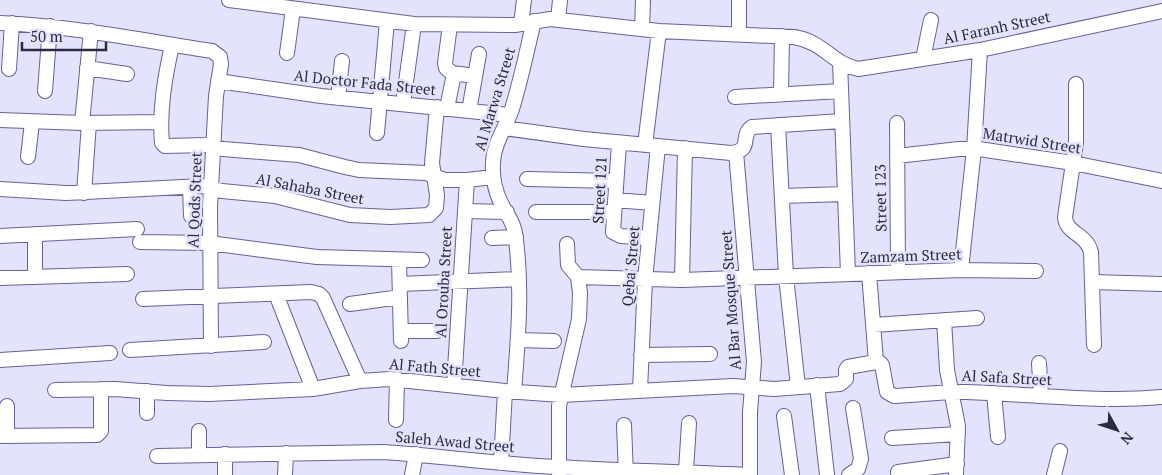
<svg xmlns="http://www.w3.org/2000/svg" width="1162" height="475" font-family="'PT Serif',serif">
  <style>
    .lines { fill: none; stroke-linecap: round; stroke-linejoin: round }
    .street-casing { stroke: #656099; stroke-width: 16 }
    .street { stroke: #fff; stroke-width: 14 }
    .labels { text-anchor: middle; stroke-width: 5; stroke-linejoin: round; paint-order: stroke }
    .street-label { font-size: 15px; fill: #2c2a43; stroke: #e4e3fd }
  </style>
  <rect width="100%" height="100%" fill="#e4e3fd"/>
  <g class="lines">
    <defs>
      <path id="street" d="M229,0L414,24L515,25L550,19L659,31L794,37C824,42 831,63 858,69L980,50L1162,11
        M739,0V34
        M558,20L560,0
        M0,23C72,26 141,40 212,51L220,57L221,64L216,96L210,206L211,346
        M521,24L524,0
        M450,25L445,63L446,68L452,73L475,76
        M642,29L643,0
        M172,45C165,77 159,110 162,143L165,146L206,145L223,149L299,155L345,167L359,170L426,173L445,180H467L493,177
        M287,53L293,9
        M923,59L931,20
        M840,62L848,274
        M87,68L127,74
        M9,69L12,23
        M218,81L321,96L509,115
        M1076,84V143L1065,217C1066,234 1086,233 1091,252L1094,345
        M45,91L50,26
        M781,94L782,36
        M735,97L841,91
        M338,98L342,61
        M403,104L414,24
        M447,108L454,74
        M469,111L479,54
        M0,120L82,123L161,122
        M82,123L91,31
        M897,123L898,272
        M778,125L786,276L798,387
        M504,128L584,139L731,153C754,150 739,136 752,127L842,121
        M377,133L387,21
        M619,143L613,232L621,236L649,238
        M645,145L659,31
        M736,152L754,362L750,412V475
        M897,156L959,149H979L1073,163L1162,181
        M28,157L32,122
        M527,179L616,181
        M190,187L191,216
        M0,189L66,193L202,186L222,191L275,196L350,215L390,217L429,215L436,208L437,195L432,163L437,107
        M84,193L89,123
        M782,196L845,194
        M615,200L652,203
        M465,211L507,212
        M536,212H614
        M35,234V277
        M0,236L137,229
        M492,238L516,237
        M140,242L209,243L317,257L422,260
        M399,260L401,341
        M961,270L974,149L980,50
        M869,273L876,362
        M578,277L682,280L961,270L1036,271
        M0,278L127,274
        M682,280L685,148
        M1092,282L1162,284
        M400,284L519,279
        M276,294L313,389
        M143,299L311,292L319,294L323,298L360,381
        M350,304L400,297
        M944,320L947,370L958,426L956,475
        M873,325L977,318
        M401,331H437
        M518,340L554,341
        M130,350L264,342
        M641,355L710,354
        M0,360L110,353
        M876,362H879L882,365L887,392L894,396C919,395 943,391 967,392C1032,394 1097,403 1162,397
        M1039,363L1041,396
        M454,385L467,180
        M817,385L827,475
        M55,390L115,389L167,393L209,394L313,389L360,381L390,379L505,391L561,395L733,386L774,389L840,384L846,379V370L848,367L876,362
        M640,390L645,280L658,146
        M514,392C518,339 523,286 515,233C513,220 506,214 501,203C495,191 492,175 493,162C494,143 506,127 512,109C521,80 527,50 534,21
        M994,393L998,437
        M7,406V436
        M147,413V391
        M784,416L792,475
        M396,420L397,379
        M624,425L626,475
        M199,431V455
        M0,436L97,435L101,431V389
        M892,438L958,434
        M157,456L383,452C441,456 498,464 557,467C621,471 686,472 750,475
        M501,463L505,391
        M686,471L689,423
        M898,472L957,464
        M225,475V454
        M285,475L286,453
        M412,475L416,454
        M559,475V406L579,319L580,293L578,277L568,265L567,244
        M849,475L858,469L861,459L853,408
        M1054,475L1060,451"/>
    </defs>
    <!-- street casing -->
    <use href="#street" class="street-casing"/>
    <!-- street -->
    <use href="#street" class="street"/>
  </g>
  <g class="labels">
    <!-- street labels -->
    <g class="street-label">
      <text transform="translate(997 28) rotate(-12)" y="5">Al Faranh Street</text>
      <text transform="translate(365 83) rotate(6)" y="5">Al Doctor Fada Street</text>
      <text transform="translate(495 99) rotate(-73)" y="5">Al Marwa Street</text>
      <text transform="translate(1032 141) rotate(9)" y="5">Matrwid Street</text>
      <text transform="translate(310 189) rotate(11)" y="5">Al Sahaba Street</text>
      <text transform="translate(600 190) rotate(-87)" y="5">Street 121</text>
      <text transform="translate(881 198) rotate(-91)" y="5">Street 123</text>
      <text transform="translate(195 200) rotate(-88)" y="5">Al Qods Street</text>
      <text transform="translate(911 256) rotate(-2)" y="5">Zamzam Street</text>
      <text transform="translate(631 266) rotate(-85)" y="5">Qeba' Street</text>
      <text transform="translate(444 282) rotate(-87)" y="5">Al Orouba Street</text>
      <text transform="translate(731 300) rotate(-94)" y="5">Al Bar Mosque Street</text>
      <text transform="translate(435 368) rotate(5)" y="5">Al Fath Street</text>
      <text transform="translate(1007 378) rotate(3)" y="5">Al Safa Street</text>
      <text transform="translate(455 442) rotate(5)" y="5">Saleh Awad Street</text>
    </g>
  </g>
  <!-- north arrow -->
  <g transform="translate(1117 430) rotate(130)" stroke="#e4e3fd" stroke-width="4" paint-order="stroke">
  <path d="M0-4L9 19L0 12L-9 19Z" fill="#2c2a43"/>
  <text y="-8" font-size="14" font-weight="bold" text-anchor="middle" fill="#2c2a43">N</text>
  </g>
  <!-- scale -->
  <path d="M22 42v8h84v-8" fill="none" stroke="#2c2a43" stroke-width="2.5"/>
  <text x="30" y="42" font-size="15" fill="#2c2a43" stroke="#e4e3fd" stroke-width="4" paint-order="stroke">50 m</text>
</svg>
